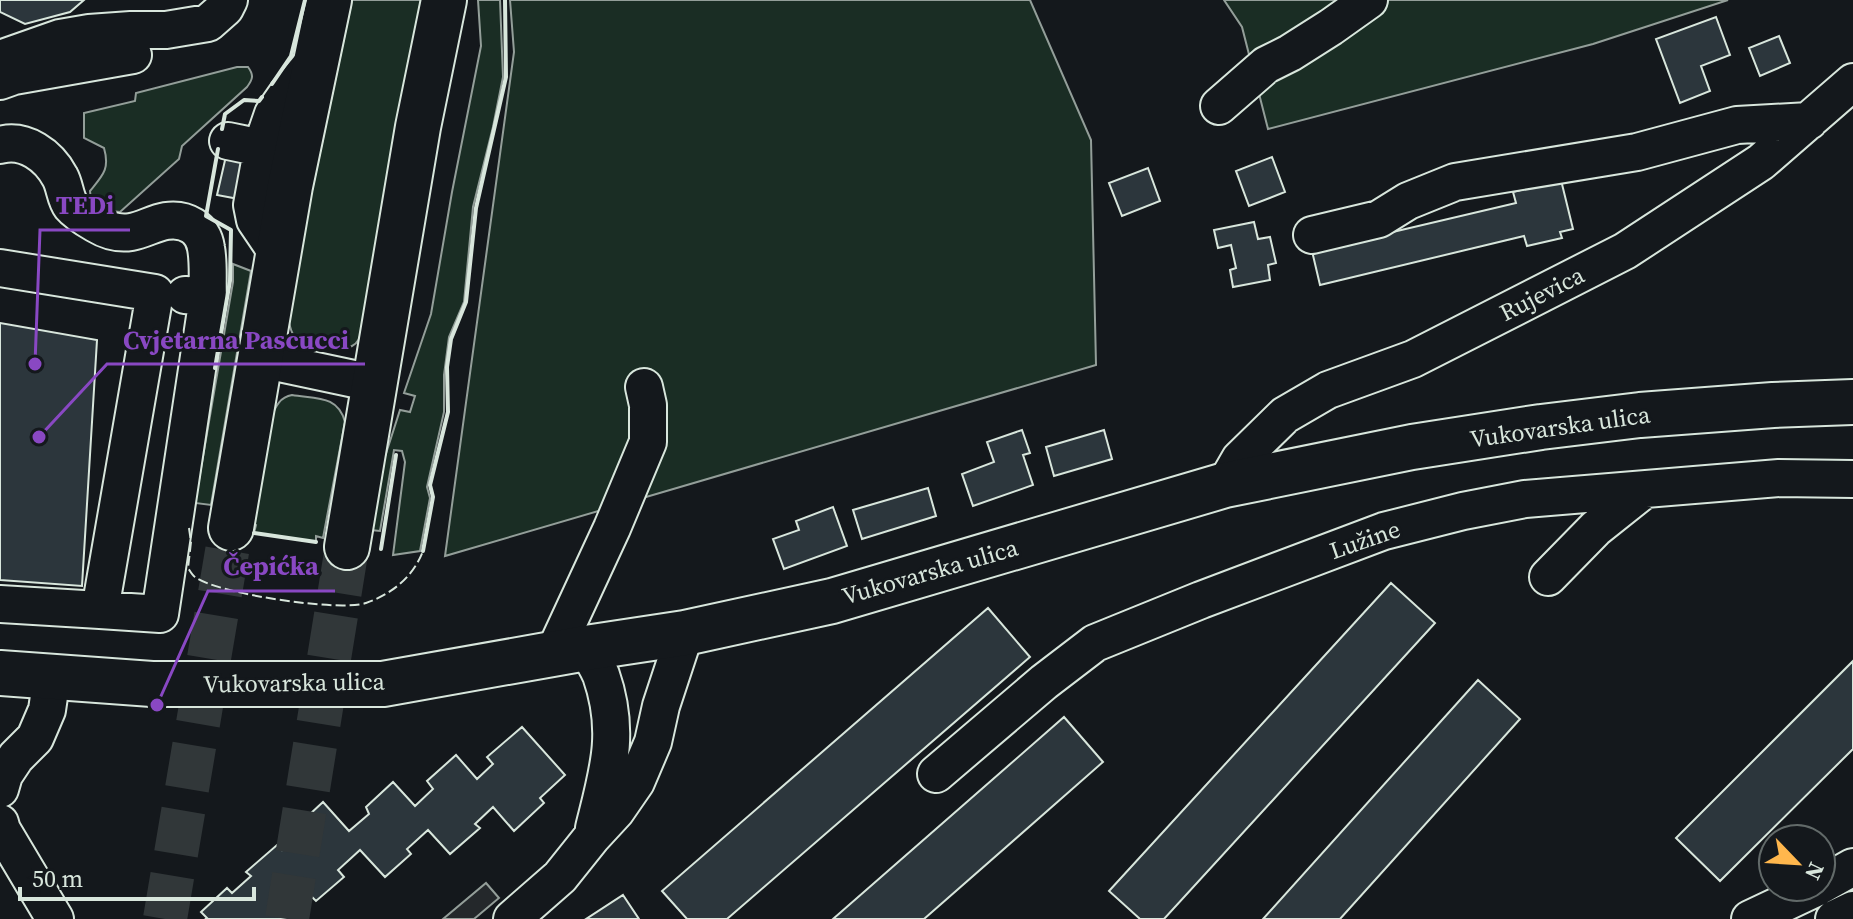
<svg xmlns="http://www.w3.org/2000/svg" width="1853" height="919" font-family="'Source Serif 4',serif">
  <style>
    .green { fill: #1a2d24; stroke: #939e99; stroke-width: 2 }
    .parking { fill: #24282b; stroke: #939e99; stroke-width: 2 }
    .building { fill: #2c363c; stroke: #d8e6dc; stroke-width: 2 }
    .lines { fill: none; stroke-linecap: round; stroke-linejoin: round }
    .highway-tunnel { stroke: #313739; stroke-width: 44; stroke-dasharray: 44 22; stroke-linecap: butt }
    .minor-casing { stroke: #d8e6dc; stroke-width: 40 }
    .major-casing { stroke: #d8e6dc; stroke-width: 48 }
    .highway-casing { stroke: #d8e6dc; stroke-width: 48 }
    .minor { stroke: #14181c; stroke-width: 36 }
    .major { stroke: #14181c; stroke-width: 44 }
    .highway { stroke: #14181c; stroke-width: 44 }
    .fence { stroke: #d8e6dc; stroke-width: 2; stroke-dasharray: 10 4; stroke-linecap: butt }
    .wall { stroke: #d8e6dc; stroke-width: 4 }
    .labels { text-anchor: middle; stroke-width: 6; stroke-linejoin: round; paint-order: stroke }
    .street-label { font-size: 24px; fill: #d8e6dc; stroke: #14181c }
    .leader { fill: none; stroke: #8948c3; stroke-width: 3 }
    .callout-dot { fill: #8948c3; stroke: #14181c; stroke-width: 3 }
    .callout-label { font-size: 26px; text-anchor: middle; font-weight: bold; fill: #8948c3; stroke: #14181c; stroke-width: 6; stroke-linejoin: round; paint-order: stroke }
  </style>
  <rect width="100%" height="100%" fill="#14181c"/>
  <!-- green -->
  <path class="green" d="M352,0H421L362,329C360,336 359,343 352,346C344,350 306,345 299,340C292,336 291,330 289,323L310,200Z
    M478,0H500L503,77L493,127L473,207L464,302L449,337L444,375V412L427,487L430,498L420,551L393,555L405,462L402,451L394,450L380,531L371,530L381,469L400,410L410,412L415,396L404,393L431,314L452,192L481,46Z
    M510,0H1030L1091,140L1096,365L445,556L514,52Z
    M1224,0H1728L1593,44L1268,129L1242,27Z
    M237,67H248C254,75 253,79 247,87L182,146L179,159L120,212L103,210L91,200L90,191C103,175 110,169 104,148L84,138V113L135,101L136,93Z
    M233,264L251,271L211,505L195,503L233,282Z
    M292,395C316,399 338,395 345,422L323,538L316,536V542L254,533L256,525L252,523L271,417C276,406 280,397 292,395Z"/>
  <!-- parking -->
  <path class="parking" d="M486,883L499,898L474,919H443Z"/>
  <!-- building -->
  <path class="building" d="M0,0H84L70,12L25,24L0,12Z
    M1716,17L1730,55L1701,66L1710,91L1680,103L1656,39Z
    M1779,36L1790,63L1760,76L1749,48Z
    M226,156L252,162L244,200L217,195Z
    M1272,157L1285,192L1249,206L1236,171Z
    M1148,168L1160,201L1122,216L1109,183Z
    M1561,180L1573,229L1560,232L1562,238L1527,246L1524,236L1320,285L1312,251L1516,203L1513,192Z
    M1254,222L1258,239L1270,237L1276,263L1268,265L1270,280L1233,287L1230,270L1236,268L1231,245L1218,248L1214,230Z
    M0,323L97,340L82,586L0,580Z
    M1022,430L1030,453L1023,455L1033,485L973,506L962,474L994,462L987,442Z
    M1104,430L1112,459L1054,476L1046,447Z
    M928,488L936,516L862,539L853,510Z
    M833,507L847,546L784,569L773,539L799,530L796,521Z
    M1391,583L1435,623L1164,919H1140L1109,891Z
    M988,608L1030,657L727,919H687L662,891Z
    M1853,661V749L1720,881L1676,838Z
    M1478,680L1520,719L1340,919H1263Z
    M1064,717L1103,762L924,919H833Z
    M522,727L565,775L540,798L544,803L514,831L493,807L475,824L480,828L450,854L428,830L407,849L411,854L385,877L360,850L338,870L344,877L316,901L312,897L294,914L297,919H205L207,918L201,912L227,888L232,893L251,876L246,872L277,845L282,850L300,833L295,828L323,802L349,831L369,814L366,807L393,782L415,806L433,789L427,781L456,755L477,779L493,764L487,757Z
    M623,895L639,919H586Z"/>
  <g class="lines">
    <!-- highway-tunnel -->
    <path class="highway-tunnel" d="M165,919L231,528
      M287,919L347,547"/>
    <defs>
      <path id="minor" d="M0,59L60,38L89,33L131,30H166L208,23L225,8L229,0
        M0,81L14,76L133,55
        M1219,106L1266,65L1290,53L1331,27L1369,0
        M228,141L262,148
        M0,145C25,138 49,156 60,177C65,186 65,198 71,206C76,212 89,220 96,224C106,230 119,234 131,232C143,230 154,223 166,221C186,218 203,228 206,248C209,264 207,281 208,297L185,295
        M1312,235L1379,219L1408,201L1455,182L1637,152L1737,125L1809,121
        M278,254L255,220L252,205L264,140L273,114L287,94L315,60
        M0,268L155,293L100,610L0,604
        M260,359L373,383
        M1225,485L1240,459L1285,415L1328,390L1413,359L1625,251L1761,162L1853,82
        M1548,577L1596,528L1645,489
        M100,610L160,614L208,297
        M586,648C591,656 597,666 601,675C621,732 608,772 594,828
        M554,653L612,528L648,442V405L644,387
        M936,774L1044,682L1095,643L1201,600L1384,531L1463,511L1525,499L1779,478L1853,479
        M0,789L4,775L16,757L35,738L47,710L52,676
        M0,823L2,830L55,919
        M1821,885L1853,867
        M512,919L560,877L592,837L616,811L636,782L653,742L661,706L685,633
        M1750,919L1818,887
        M1834,919L1853,910"/>
      <path id="major" d="M0,673L152,684H383L586,648L685,633L832,601L1225,485L1412,447L1541,427L1640,415L1773,405L1853,402"/>
      <path id="highway" d="M231,528L290,186L329,0
        M347,547L418,127L444,0"/>
    </defs>
    <!-- minor casing -->
    <use href="#minor" class="minor-casing"/>
    <!-- major casing -->
    <use href="#major" class="major-casing"/>
    <!-- highway casing -->
    <use href="#highway" class="highway-casing"/>
    <!-- minor -->
    <use href="#minor" class="minor"/>
    <!-- major -->
    <use href="#major" class="major"/>
    <!-- highway -->
    <use href="#highway" class="highway"/>
    <!-- fence -->
    <path class="fence" d="M189,528L191,542L188,568C190,571 192,575 195,577C218,594 339,612 366,603C392,594 413,577 423,551"/>
    <!-- wall -->
    <path class="wall" d="M272,84L291,56L305,0
      M222,129L225,114L244,100L259,101L262,97
      M215,368L230,281L231,230L206,216L218,149
      M254,533L316,542
      M381,549L396,455
      M423,551L433,497L430,485L448,412L447,367L451,339L466,302L476,208L506,77L505,0"/>
  </g>
  <g class="labels">
    <!-- street labels -->
    <g class="street-label">
      <text transform="translate(1542 294) rotate(-27)" y="8">Rujevica</text>
      <text transform="translate(1560 427) rotate(-8)" y="8">Vukovarska ulica</text>
      <text transform="translate(1365 540) rotate(-19)" y="8">Lužine</text>
      <text transform="translate(930 572) rotate(-16)" y="8">Vukovarska ulica</text>
      <text transform="translate(294 683) rotate(-1)" y="8">Vukovarska ulica</text>
    </g>
  </g>
  <!-- callouts -->
  <path class="leader" d="M35 364L40 230H130M39 437L107 364H365M157 705L208 591H335"/>
  <g class="callout-dot">
    <circle cx="35" cy="364" r="8"/>
    <circle cx="39" cy="437" r="8"/>
    <circle cx="157" cy="705" r="8"/>
  </g>
  <g class="callout-label">
    <text x="85" y="214">TEDi</text>
    <text x="236" y="349">Cvjetarna Pascucci</text>
    <text x="271" y="575">Čepićka</text>
  </g>
  <!-- north arrow -->
  <g transform="translate(1797 863) rotate(115)"><circle r="38" fill="#14181c" stroke="#626a69" stroke-width="2"/>
  <path d="M0-6L14 30L0 20L-14 30Z" fill="#ffb74d"/>
  <text y="-12" font-size="22" font-weight="bold" text-anchor="middle" fill="#d8e6dc">N</text>
  </g>
  <!-- scale -->
  <path d="M20 887v12h234v-12" fill="none" stroke="#d8e6dc" stroke-width="4"/>
  <text x="32" y="887" font-size="24" fill="#d8e6dc" stroke="#14181c" stroke-width="6" paint-order="stroke">50 m</text>
</svg>
